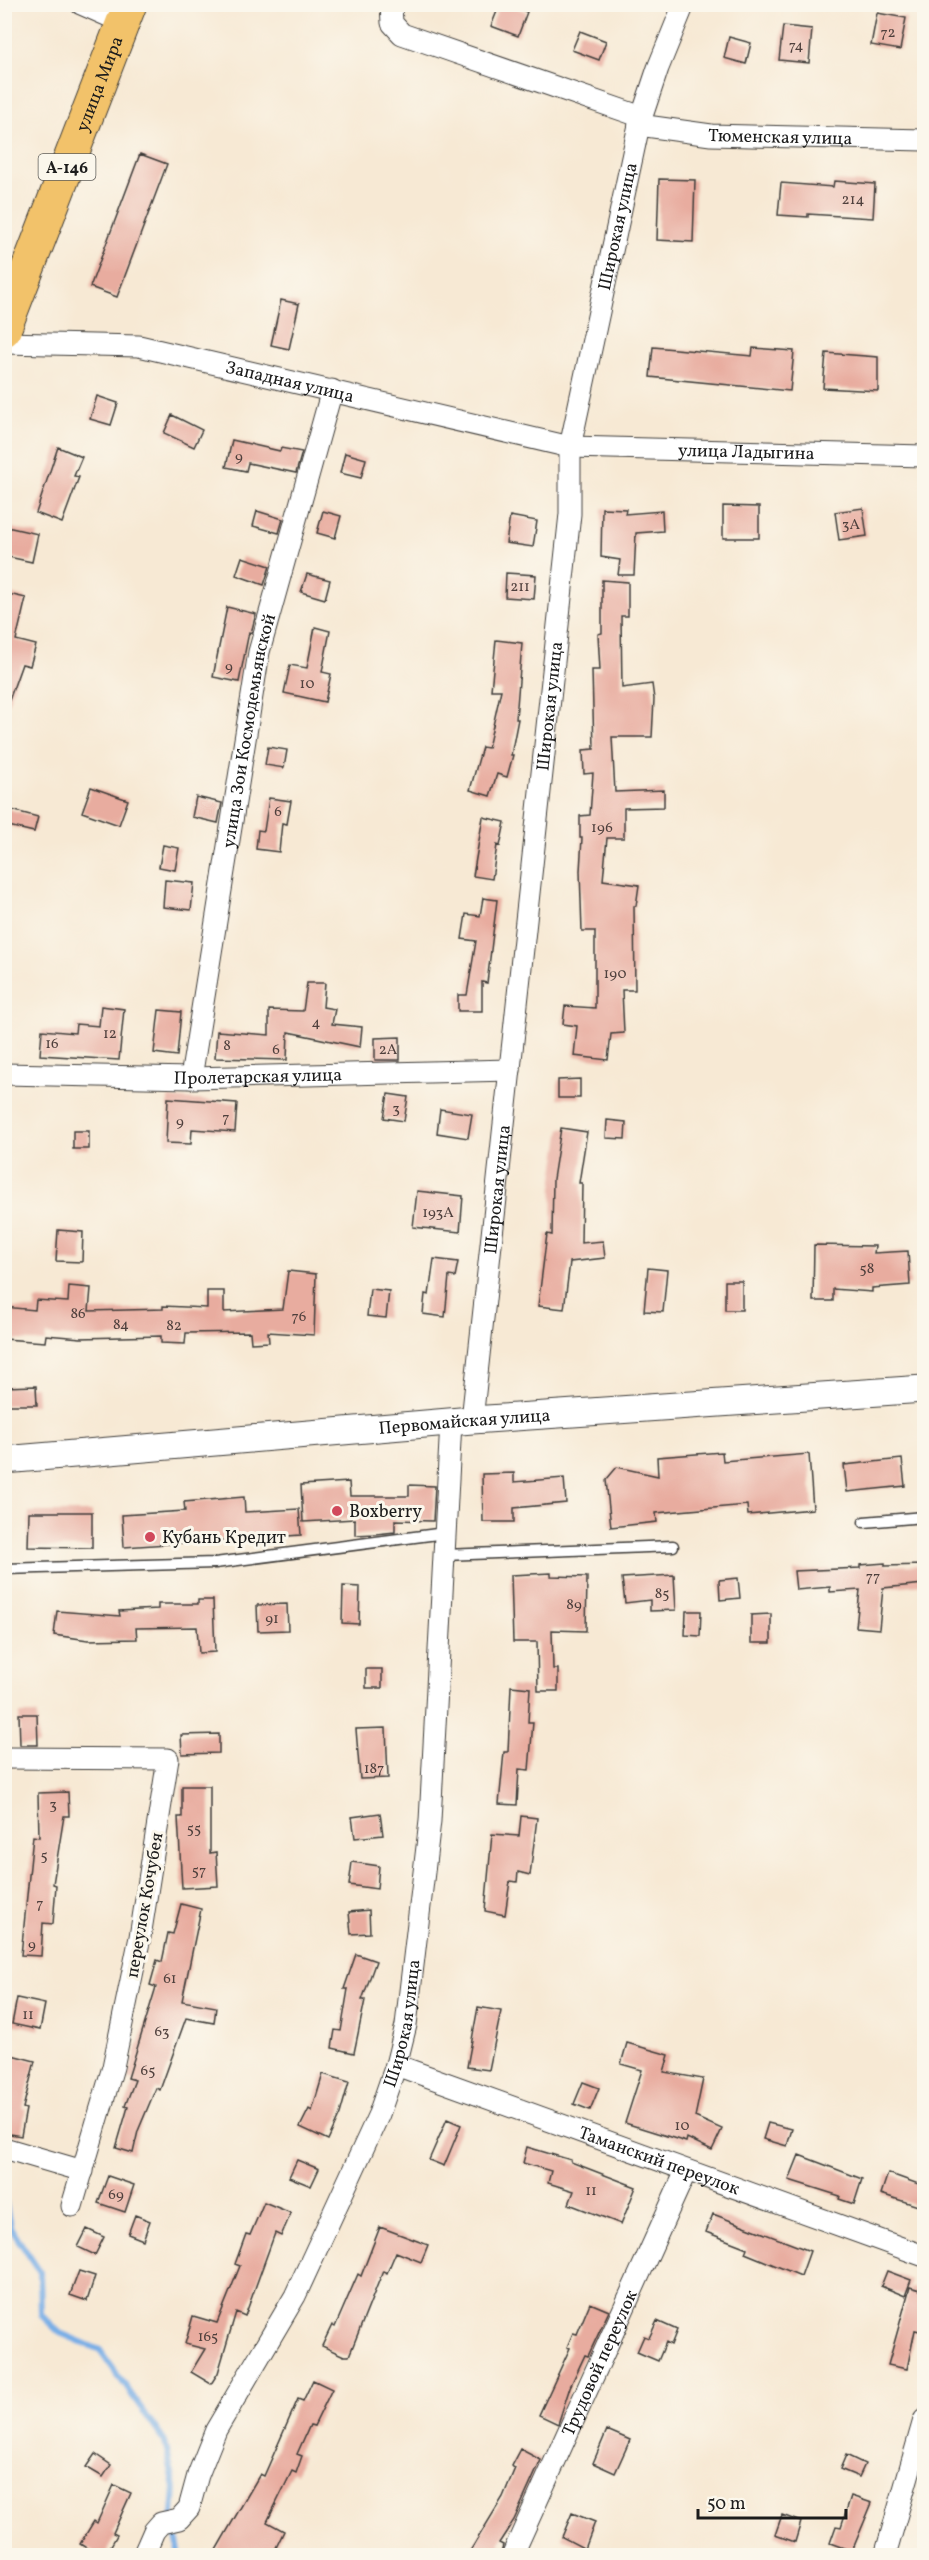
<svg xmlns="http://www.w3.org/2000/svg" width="929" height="2560" font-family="Vollkorn,serif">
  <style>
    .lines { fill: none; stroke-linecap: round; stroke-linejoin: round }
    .stream { stroke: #78aee6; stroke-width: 6 }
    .building { fill: #e8ac9f }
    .service-casing { stroke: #3d3b38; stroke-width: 13 }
    .minor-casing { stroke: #3d3b38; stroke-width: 23 }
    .tertiary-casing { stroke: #3d3b38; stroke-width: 29 }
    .trunk-casing { stroke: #3d3b38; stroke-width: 35 }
    .service { stroke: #fff; stroke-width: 10 }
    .minor { stroke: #fff; stroke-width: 21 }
    .tertiary { stroke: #fff; stroke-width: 27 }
    .trunk { stroke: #f2c26a; stroke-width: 33 }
    .poi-dot { fill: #d1495b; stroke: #fbf7ec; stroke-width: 2 }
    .labels { text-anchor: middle; stroke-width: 6; stroke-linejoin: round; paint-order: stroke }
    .number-label { font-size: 15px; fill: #4f403d }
    .shield { fill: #fbf7ec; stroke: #5f5e5a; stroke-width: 1.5 }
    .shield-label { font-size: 16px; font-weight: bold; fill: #1c1c1c }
    .street-label { font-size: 18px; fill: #1c1c1c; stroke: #fbf7ec }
    .poi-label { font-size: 18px; fill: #1c1c1c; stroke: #fbf7ec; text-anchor: start }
  </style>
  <rect width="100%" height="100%" fill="#fbf7ec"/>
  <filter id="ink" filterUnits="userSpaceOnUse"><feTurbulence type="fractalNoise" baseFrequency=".0167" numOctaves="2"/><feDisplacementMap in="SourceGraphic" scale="12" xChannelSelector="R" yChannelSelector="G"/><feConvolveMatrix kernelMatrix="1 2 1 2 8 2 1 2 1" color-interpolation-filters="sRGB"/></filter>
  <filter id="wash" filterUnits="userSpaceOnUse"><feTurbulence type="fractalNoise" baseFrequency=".008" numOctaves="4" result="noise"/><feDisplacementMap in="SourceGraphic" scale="24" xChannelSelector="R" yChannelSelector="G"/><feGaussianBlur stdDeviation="1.35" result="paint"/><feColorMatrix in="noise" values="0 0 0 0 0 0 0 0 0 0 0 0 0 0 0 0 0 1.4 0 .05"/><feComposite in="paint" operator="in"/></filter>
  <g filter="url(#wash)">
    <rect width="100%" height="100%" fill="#f7e9d4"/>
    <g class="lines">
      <!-- stream -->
      <path class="stream" d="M4,2195L10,2227L40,2272L41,2315L60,2333L100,2350L165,2442L175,2488L173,2514
        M174,2528L180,2556"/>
    </g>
    <g id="blocks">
      <!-- building -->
      <path class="building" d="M500,4H508L527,12L518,36L491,26Z
        M877,13L906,18L900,50L871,45Z
        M783,26L812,29L809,63L779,60Z
        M580,31L606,41L599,60L572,50Z
        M729,37L751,43L746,64L724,58Z
        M140,154L167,164L117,297L90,287Z
        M659,179L695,180L693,242L657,240Z
        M834,181L875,184L873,218L808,214V217L778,215L781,183L833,187Z
        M281,300L299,304L289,349L271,345Z
        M653,347L752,356L753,348L794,351L790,391L650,377Z
        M826,353L878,357V391L823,388Z
        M97,396L118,403L111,425L90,419Z
        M172,415L202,430L194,447L164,433Z
        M232,440L280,451L281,448L302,452L296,473L248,463L246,471L226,467Z
        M58,447L82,457L74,476L79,477L62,523L36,513Z
        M345,453L366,459L361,478L340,473Z
        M723,506L759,507V538H723Z
        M602,508L626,509L625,514L662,511L663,531L636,533L634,575H618L620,560L601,557Z
        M863,508L867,536L839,540L835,512Z
        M257,511L283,519L279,533L253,526Z
        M323,511L341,516L335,538L317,533Z
        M510,516L537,521L533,547L506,543Z
        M7,527L38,534L32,562L4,556Z
        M242,557L270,566L264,585L236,575Z
        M506,573L536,575L534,599L505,597Z
        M307,574L330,580L325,599L301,592Z
        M602,580L628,582V616H621L622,688L652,684L654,699L652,737H612L615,792L664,790V807L624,808V838H607L603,880L639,885L636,906H634L635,990H622L624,1033L611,1034L608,1060L574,1056L577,1026L563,1024L565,1006L595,1008V931H582L580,871L582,838H580V816L590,815L593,773L584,774L583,750L594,749L592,670H600L598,634L602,633Z
        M4,593L26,598L16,640L36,645L30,666L22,664L7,706L4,705Z
        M227,607L256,614L251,633L249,632L239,682L213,677Z
        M315,627L330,631L322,672L331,674L325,702L284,693L290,665L307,668Z
        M496,640L522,643L516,719H518L511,755H513L507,777L497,774L490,796L470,790L482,747L488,748L501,690H491Z
        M268,747L287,750L284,768L265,765Z
        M91,787L128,800L119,825L82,812Z
        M196,797L222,803L218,823L192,817Z
        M269,798L291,801L287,824L282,823L279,852L256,849L258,830L264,831Z
        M4,808L38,817L34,832L4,825Z
        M483,817L505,822L500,846L497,845L492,879L473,876Z
        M163,845L179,848L175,870L159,867Z
        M165,880L194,883L191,910L163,907Z
        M483,898L497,900L487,983L482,982V1011H458V995H467L476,941L462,939L466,914L480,916Z
        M307,983H325L323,1007L335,1009L332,1024L362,1027L360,1047L288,1032L287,1060L215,1058L217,1031L269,1035V1010L303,1011Z
        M101,1006L124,1009L119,1060L40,1055L42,1030L75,1033L76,1024L99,1026Z
        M159,1010L181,1012L177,1056L154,1053Z
        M400,1037V1060H375V1038Z
        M580,1079V1098H558V1080Z
        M388,1094L408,1097L404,1121L384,1118Z
        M168,1098L237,1103L235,1132L192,1129L191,1144L166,1143Z
        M440,1109L472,1114L468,1138L437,1133Z
        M607,1120L626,1122L625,1139L606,1138Z
        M561,1128L587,1132L579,1183H582L581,1243L603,1241L605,1258L570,1262L564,1309L538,1306L547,1234L552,1235L553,1179Z
        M73,1131H89V1149H73Z
        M417,1191L463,1196L460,1232L413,1227Z
        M58,1230L83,1232L82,1262L56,1261Z
        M814,1245L875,1246L874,1253L908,1251L910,1285L872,1288V1292L833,1289V1301H813Z
        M434,1259L458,1262L455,1277L449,1276L445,1317L423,1314L425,1294L429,1295Z
        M648,1268L667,1270L663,1312L644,1311Z
        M288,1271L316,1274L314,1335L268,1332L269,1342L251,1343L250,1332L186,1333L185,1344L161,1343V1336L81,1338L46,1335L45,1342L4,1339V1307L35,1310L36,1300L68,1302L69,1286L91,1288L89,1311L163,1309V1306L207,1308V1291H224V1312L283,1309Z
        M725,1281H742V1310H725Z
        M370,1289L389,1291L386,1318L367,1316Z
        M36,1386L37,1405H4V1387Z
        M722,1452L723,1461L809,1454L813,1509L748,1515L747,1505L656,1513L657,1522L611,1527L606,1480L617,1467L658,1476L657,1457Z
        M902,1459L905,1486L847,1492L844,1465Z
        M514,1473V1482L564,1478L566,1503L514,1508V1522H483L482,1474Z
        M349,1482L350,1496H409V1485L435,1486L433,1521L395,1520V1532L376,1534L355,1535V1519L303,1522L301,1485Z
        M244,1497L245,1512L299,1509L301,1535L124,1547L122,1515L185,1511L184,1502Z
        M29,1512H92V1548L28,1547Z
        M885,1563V1566L924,1565V1584L883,1588L879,1629L856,1627L860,1590L830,1592V1587L796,1590L794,1571L860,1568V1565Z
        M551,1573V1576L587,1577L586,1631L552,1630L553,1669H558V1691H538L537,1642H513L511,1575Z
        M674,1575L676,1610L650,1611V1600L625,1603L622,1578Z
        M738,1578L740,1598L720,1600L719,1580Z
        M343,1586L360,1587L359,1624L342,1623Z
        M198,1600H213L215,1652L199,1653L197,1627L136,1628L137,1639L88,1640L54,1635L57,1611L120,1616L119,1611L158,1609V1604H198Z
        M287,1604L288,1630L258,1631L257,1605Z
        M686,1611H701L700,1636L685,1635Z
        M771,1614V1643H751V1615Z
        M366,1669H382V1688H366Z
        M511,1686L530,1688L528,1722H533L529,1770L519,1769L517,1805L499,1804L504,1752H508Z
        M19,1714H37L38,1745H20Z
        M386,1728L388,1778L360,1779L356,1729Z
        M219,1734V1753L182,1754L181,1735Z
        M182,1786H210V1853L216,1852L218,1886L182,1888L178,1817H182Z
        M68,1792L69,1816H64L53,1884L56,1885L53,1924L43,1923L41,1956L21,1955L33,1836L39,1837L38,1793Z
        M380,1813L383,1835L355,1838L352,1817Z
        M521,1816L537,1818L530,1875L518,1872L517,1882L510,1881L505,1915L485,1911L492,1834L519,1836Z
        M352,1862L379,1866L377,1889L349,1885Z
        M181,1904L201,1909L182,2001L216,2007L214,2023L186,2018L160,2090L156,2088L138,2131L133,2153L116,2148L128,2107L125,2106L135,2080L128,2078L156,1987L150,1985L157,1960L162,1962L168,1933L173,1934Z
        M369,1910L370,1933L351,1934L349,1912Z
        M356,1954L376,1961L362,2000H365L354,2053L332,2048L335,2030L341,2031L348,1989H344Z
        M17,1998L45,2004L40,2030L12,2024Z
        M478,2007L501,2011L489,2070L467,2067Z
        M627,2043L669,2055L664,2072L703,2079L695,2117L722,2129L712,2150L687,2138L686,2142L625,2123L642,2070L621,2064Z
        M4,2053L35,2061L23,2108L26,2109L21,2136L4,2133Z
        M323,2074L349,2082L340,2114L328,2140L300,2127L309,2109L312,2111Z
        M583,2082L599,2088L590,2110L574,2104Z
        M447,2119L461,2125L444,2166L429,2160Z
        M768,2123L792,2129L787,2146L763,2139Z
        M527,2147L571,2160V2162L636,2187L621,2224L569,2204L574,2191L548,2183L551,2171L523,2163Z
        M799,2155L862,2179L854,2204L839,2199L840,2196L789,2180Z
        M297,2160L319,2169L311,2186L289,2177Z
        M888,2173L924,2186V2208L881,2194Z
        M108,2176L134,2185L125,2212L98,2203Z
        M264,2202L291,2213L281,2236L275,2233L245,2316L236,2312L218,2373L211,2384L191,2372L205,2349L185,2344L193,2316L217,2323L240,2266L235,2264L246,2234L250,2235Z
        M713,2214L810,2251L801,2276L745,2253L747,2248L706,2232Z
        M135,2215L150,2221L143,2240L128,2234Z
        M380,2227L428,2245L421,2262L396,2252L387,2273L383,2271L349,2356H344L322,2346L332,2325L335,2327L358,2274L361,2276Z
        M87,2229L104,2237L95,2255L78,2247Z
        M79,2271L95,2276L87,2301L70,2295Z
        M887,2271L911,2280L905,2296L881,2286Z
        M910,2287L924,2291V2332L915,2330L907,2369L888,2365Z
        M590,2303L609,2311L588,2356L585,2355L570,2387L558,2424L539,2415L570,2348L567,2347L573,2333L577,2334Z
        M657,2321L677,2330L671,2345L666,2342L658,2361L637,2352L644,2336L649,2338Z
        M313,2380L332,2389L314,2426L310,2425L297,2454L302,2456L296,2473L292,2471L267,2522L284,2531L272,2556H225L216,2550L260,2474L264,2476L298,2399L303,2401Z
        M607,2430L630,2440L615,2473L593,2463Z
        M520,2449L541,2460L514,2520L499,2543L503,2545L500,2556H467L503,2497L515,2468L511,2466Z
        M95,2454L111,2465L103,2477L86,2467Z
        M846,2455L865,2464L859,2477L840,2469Z
        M114,2485L131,2493L113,2533L117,2535L105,2556H99L80,2544L94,2521L97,2523Z
        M851,2496L872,2503L852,2551L830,2543L836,2526L841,2527Z
        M572,2513L595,2522L585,2549L562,2537Z
        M782,2515L801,2522L795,2542L775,2535Z"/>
    </g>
  </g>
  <g filter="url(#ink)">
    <use href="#blocks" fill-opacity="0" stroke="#3d3b38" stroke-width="1.5"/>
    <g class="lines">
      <defs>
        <path id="service" d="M864,1522L924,1517
          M444,1555L673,1546
          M4,1569L215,1563L445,1533"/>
        <g id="minor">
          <path d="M81,4L122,22"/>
          <path d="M391,4L392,23L402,34L642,117"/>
          <path id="s1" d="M639,125L711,135L924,140"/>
          <path id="s2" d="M4,343L139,346L570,447L924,456"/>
          <path id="s3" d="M4,1074L191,1078L510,1070"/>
          <path id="s4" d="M191,1078L259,652L332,390"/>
          <path id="s5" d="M472,1420L570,514V447L639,125L658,68L684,4"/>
          <path d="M4,1758L168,1759L140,1937L113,2067L72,2206"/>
          <path id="s6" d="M396,2065L924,2256"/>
          <path d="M4,2148L83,2171"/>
          <path id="s7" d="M143,2556L154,2531L161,2523L179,2519L189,2508L198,2475L216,2430L295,2296L379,2114L396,2065L406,2025L430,1821L451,1422"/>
          <path id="s8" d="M512,2556L686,2171"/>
          <path d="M885,2556L924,2420"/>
        </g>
        <g id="tertiary">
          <path id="s9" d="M4,1460L472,1420L924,1389"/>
        </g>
        <g id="trunk">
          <path id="s10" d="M4,330L130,4"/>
        </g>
      </defs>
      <!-- service casing -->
      <use href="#service" class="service-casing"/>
      <!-- minor casing -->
      <use href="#minor" class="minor-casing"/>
      <!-- tertiary casing -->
      <use href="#tertiary" class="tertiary-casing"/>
      <!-- trunk casing -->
      <use href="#trunk" class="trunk-casing"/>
      <!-- service -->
      <use href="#service" class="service"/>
      <!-- minor -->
      <use href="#minor" class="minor"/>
      <!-- tertiary -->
      <use href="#tertiary" class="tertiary"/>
      <!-- trunk -->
      <use href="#trunk" class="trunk"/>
    </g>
  </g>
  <!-- markers -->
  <g class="poi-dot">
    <circle cx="337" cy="1511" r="6"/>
    <circle cx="150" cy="1537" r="6"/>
  </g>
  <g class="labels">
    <!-- number labels -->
    <g class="number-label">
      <text x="888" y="37">72</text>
      <text x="796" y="50">74</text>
      <text x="853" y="204">214</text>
      <text x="239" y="461">9</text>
      <text x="851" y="529">3А</text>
      <text x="520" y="591">211</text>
      <text x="229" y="671">9</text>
      <text x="307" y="688">10</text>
      <text x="278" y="816">6</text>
      <text x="602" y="832">196</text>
      <text x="615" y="978">190</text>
      <text x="316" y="1027">4</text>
      <text x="110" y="1038">12</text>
      <text x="52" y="1048">16</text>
      <text x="227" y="1050">8</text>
      <text x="276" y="1054">6</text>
      <text x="388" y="1054">2А</text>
      <text x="396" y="1113">3</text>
      <text x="226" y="1122">7</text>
      <text x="180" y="1126">9</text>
      <text x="438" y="1217">193А</text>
      <text x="867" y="1273">58</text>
      <text x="78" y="1318">86</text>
      <text x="299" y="1321">76</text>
      <text x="121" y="1329">84</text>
      <text x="174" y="1330">82</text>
      <text x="873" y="1581">77</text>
      <text x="662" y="1598">85</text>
      <text x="574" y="1609">89</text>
      <text x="272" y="1623">91</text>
      <text x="374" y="1773">187</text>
      <text x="53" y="1809">3</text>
      <text x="194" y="1833">55</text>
      <text x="44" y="1860">5</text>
      <text x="199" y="1875">57</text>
      <text x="40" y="1908">7</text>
      <text x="32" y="1949">9</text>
      <text x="170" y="1983">61</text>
      <text x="28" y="2019">11</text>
      <text x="162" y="2036">63</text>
      <text x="148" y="2075">65</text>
      <text x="682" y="2130">10</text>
      <text x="591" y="2195">11</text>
      <text x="116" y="2199">69</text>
      <text x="208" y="2341">165</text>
    </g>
    <!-- shield labels -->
    <rect class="shield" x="38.5" y="154" width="57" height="26" rx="4.5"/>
    <g class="shield-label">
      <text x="67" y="173">А-146</text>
    </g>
    <!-- street labels -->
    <g class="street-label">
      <text dy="6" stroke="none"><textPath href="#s10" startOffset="264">улица Мира</textPath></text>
      <text dy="6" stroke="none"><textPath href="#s1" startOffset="142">Тюменская улица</textPath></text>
      <text dy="6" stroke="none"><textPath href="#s5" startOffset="1204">Широкая улица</textPath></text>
      <text dy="6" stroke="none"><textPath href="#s2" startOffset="290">Западная улица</textPath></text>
      <text dy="6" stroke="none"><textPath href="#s2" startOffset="754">улица Ладыгина</textPath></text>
      <text dy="6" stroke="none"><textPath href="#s5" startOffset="718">Широкая улица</textPath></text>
      <text dy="6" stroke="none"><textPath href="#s4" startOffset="352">улица Зои Космодемьянской</textPath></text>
      <text dy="6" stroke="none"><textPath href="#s3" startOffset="254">Пролетарская улица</textPath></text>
      <text dy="6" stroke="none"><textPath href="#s5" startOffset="232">Широкая улица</textPath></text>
      <text dy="6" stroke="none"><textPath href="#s9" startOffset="462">Первомайская улица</textPath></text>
      <text transform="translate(144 1905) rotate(-80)" y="6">переулок Кочубея</text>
      <text dy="6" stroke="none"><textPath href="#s7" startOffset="604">Широкая улица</textPath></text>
      <text dy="6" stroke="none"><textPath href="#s6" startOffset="280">Таманский переулок</textPath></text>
      <text dy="6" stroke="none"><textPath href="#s8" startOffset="212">Трудовой переулок</textPath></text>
    </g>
    <!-- poi labels -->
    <g class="poi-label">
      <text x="349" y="1517">Boxberry</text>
      <text x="162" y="1543">Кубань Кредит</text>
    </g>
  </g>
  <!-- margin -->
  <rect width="929" height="2560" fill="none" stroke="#fbf7ec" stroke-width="24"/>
  <!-- scale -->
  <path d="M698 2509v9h148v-9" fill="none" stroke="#1c1c1c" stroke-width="3"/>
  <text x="707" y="2509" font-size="18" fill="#1c1c1c" stroke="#fbf7ec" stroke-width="4.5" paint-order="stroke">50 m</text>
</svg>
